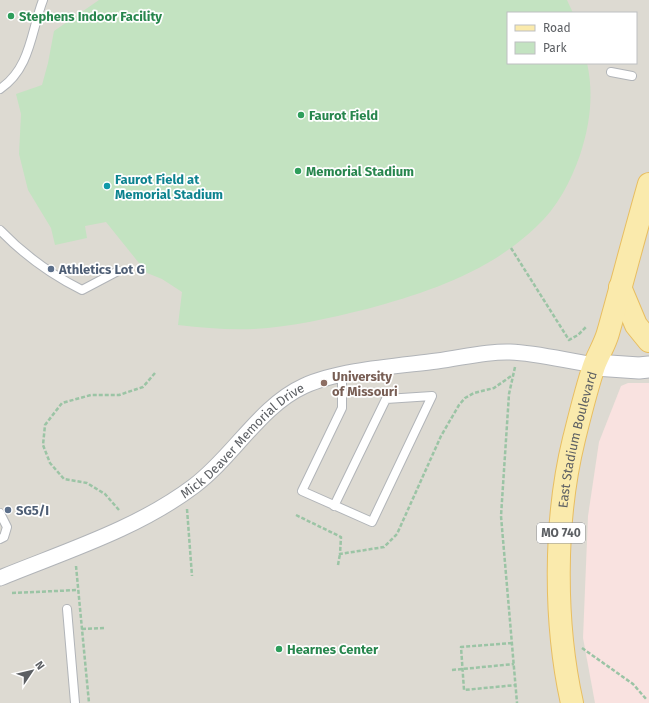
<svg xmlns="http://www.w3.org/2000/svg" width="649" height="703" font-family="'Fira Sans',sans-serif">
  <style>
    .education { fill: #dddad2; fill-rule: evenodd }
    .medical { fill: #f9e2e0 }
    .green { fill: #c3e3c1 }
    .lines { fill: none; stroke-linecap: round; stroke-linejoin: round }
    .lane-casing { stroke: #b1b4b8; stroke-width: 10 }
    .street-casing { stroke: #b1b4b8; stroke-width: 17 }
    .secondary-casing { stroke: #b0b3b8; stroke-width: 23 }
    .primary-casing { stroke: #e8be61; stroke-width: 24 }
    .path { stroke: #9bc4a5; stroke-width: 2.5; stroke-dasharray: 4 2; stroke-linecap: butt }
    .lane { stroke: #fff; stroke-width: 8 }
    .street { stroke: #fff; stroke-width: 15 }
    .secondary { stroke: #fff; stroke-width: 21 }
    .primary { stroke: #faeaac; stroke-width: 22 }
    .leisure-dot { fill: #2e9e5b; stroke: #fff; stroke-width: 1.5 }
    .culture-dot { fill: #0f9aa8; stroke: #fff; stroke-width: 1.5 }
    .service-dot { fill: #5c6f8a; stroke: #fff; stroke-width: 1.5 }
    .education-dot { fill: #8d6e63; stroke: #fff; stroke-width: 1.5 }
    .labels { text-anchor: middle; stroke-width: 3.5; stroke-linejoin: round; paint-order: stroke }
    .shield { fill: #fff; stroke: #8d8f92; stroke-width: 1 }
    .shield-label { font-size: 12px; font-weight: bold; fill: #5c5f63 }
    .leisure-label { font-size: 13px; font-weight: bold; fill: #27864d; stroke: #fff; text-anchor: start }
    .culture-label { font-size: 13px; font-weight: bold; fill: #0d838f; stroke: #fff; text-anchor: start }
    .service-label { font-size: 13px; font-weight: bold; fill: #4e5e75; stroke: #fff; text-anchor: start }
    .education-label { font-size: 13px; font-weight: bold; fill: #785e54; stroke: #fff; text-anchor: start }
    .street-label { font-size: 13px; fill: #5c5f63; stroke: #fff }
  </style>
  <rect width="100%" height="100%" fill="#edebe4"/>
  <!-- education -->
  <path class="education" d="M0,0H649V703H0ZM508,13H636V63H508Z"/>
  <!-- medical -->
  <path class="medical" d="M628,383H649V703H595L583,638L588,516L599,442L621,386Z"/>
  <!-- green -->
  <path class="green" d="M99,0H567L573,13H508V63H587C594,94 590,125 580,155C571,181 557,208 536,227C489,272 429,292 367,309C330,318 291,327 254,329C228,330 204,328 178,325L182,292L162,279L147,273L106,222L85,226L87,238L55,245L51,228L28,190L19,154L21,114L16,94L42,85L48,63L54,31Z"/>
  <g class="lines">
    <defs>
      <path id="lane" d="M611,72L632,76
        M0,89C31,68 31,31 43,0
        M0,230C24,255 50,274 82,290L118,271
        M334,506L386,399L432,396L372,522L302,491L342,408V375
        M0,513L7,527L4,537L0,539
        M67,609L75,703"/>
      <g id="street">
        <path id="s1" d="M0,578C66,551 137,529 194,486C233,457 260,406 304,386C338,370 399,366 437,361C461,358 486,351 510,352C538,353 567,361 595,365"/>
      </g>
      <path id="secondary" d="M595,365L639,368L649,367"/>
      <g id="primary">
        <path d="M620,287L636,325L649,341"/>
        <path id="s2" d="M572,703C554,622 554,520 574,439C580,415 586,390 594,366C598,355 605,344 608,333C622,283 635,233 649,184"/>
      </g>
    </defs>
    <!-- lane casing -->
    <use href="#lane" class="lane-casing"/>
    <!-- street casing -->
    <use href="#street" class="street-casing"/>
    <!-- secondary casing -->
    <use href="#secondary" class="secondary-casing"/>
    <!-- primary casing -->
    <use href="#primary" class="primary-casing"/>
    <!-- path -->
    <path class="path" d="M511,248L569,340L578,335L587,326
      M515,367L509,394L501,516L517,703
      M187,509L192,576
      M119,510L105,494L87,483L64,479L50,463L43,445L45,425L62,403L91,395H119L143,387L155,373
      M296,515L341,537L340,554L384,547L397,534L441,436L459,405L465,398L474,393L494,388L514,374
      M338,565L340,554
      M76,566L89,703
      M12,593L78,590
      M82,629L105,628
      M512,643L461,647L464,690L516,685
      M582,648L633,684L647,700
      M452,670L514,664"/>
    <!-- lane -->
    <use href="#lane" class="lane"/>
    <!-- street -->
    <use href="#street" class="street"/>
    <!-- secondary -->
    <use href="#secondary" class="secondary"/>
    <!-- primary -->
    <use href="#primary" class="primary"/>
  </g>
  <!-- markers -->
  <g class="leisure-dot">
    <circle cx="11" cy="16" r="4"/>
    <circle cx="301" cy="115" r="4"/>
    <circle cx="298" cy="171" r="4"/>
    <circle cx="279" cy="649" r="4"/>
  </g>
  <circle class="culture-dot" cx="107" cy="186" r="4"/>
  <g class="service-dot">
    <circle cx="51" cy="269" r="4"/>
    <circle cx="8" cy="510" r="4"/>
  </g>
  <circle class="education-dot" cx="324" cy="383" r="4"/>
  <g class="labels">
    <!-- shield labels -->
    <rect class="shield" x="537" y="523" width="48" height="20" rx="3"/>
    <g class="shield-label">
      <text x="561" y="537">MO 740</text>
    </g>
    <!-- leisure labels -->
    <g class="leisure-label">
      <text x="19" y="21">Stephens Indoor Facility</text>
      <text x="309" y="120">Faurot Field</text>
      <text x="306" y="176">Memorial Stadium</text>
      <text x="287" y="654">Hearnes Center</text>
    </g>
    <!-- culture labels -->
    <g class="culture-label">
      <text x="115" y="184">Faurot Field at<tspan x="115" dy="15">Memorial Stadium</tspan></text>
    </g>
    <!-- service labels -->
    <g class="service-label">
      <text x="59" y="274">Athletics Lot G</text>
      <text x="16" y="515">SG5/I</text>
    </g>
    <!-- education labels -->
    <g class="education-label">
      <text x="332" y="381">University<tspan x="332" dy="15">of Missouri</tspan></text>
    </g>
    <!-- street labels -->
    <g class="street-label">
      <text dy="5" stroke="none"><textPath href="#s2" startOffset="266">East Stadium Boulevard</textPath></text>
      <text dy="5" stroke="none"><textPath href="#s1" startOffset="282">Mick Deaver Memorial Drive</textPath></text>
    </g>
  </g>
  <!-- legend -->
  <rect x="507" y="12" width="130" height="52" fill="#ffffff" stroke="#bebfc1"/>
  <rect x="515" y="25" width="20" height="6" fill="#faeaac" stroke="#bebfc1"/>
  <text x="543" y="32" font-size="12" fill="#5c5f63">Road</text>
  <rect x="515" y="42" width="20" height="12" fill="#c3e3c1" stroke="#bebfc1"/>
  <text x="543" y="52" font-size="12" fill="#5c5f63">Park</text>
  <!-- north arrow -->
  <g transform="translate(32 671) rotate(55)" stroke="#ffffff" stroke-width="3" paint-order="stroke">
  <path d="M0-3L7 15L0 10L-7 15Z" fill="#5c5f63"/>
  <text y="-6" font-size="11" font-weight="bold" text-anchor="middle" fill="#5c5f63">N</text>
  </g>
</svg>
